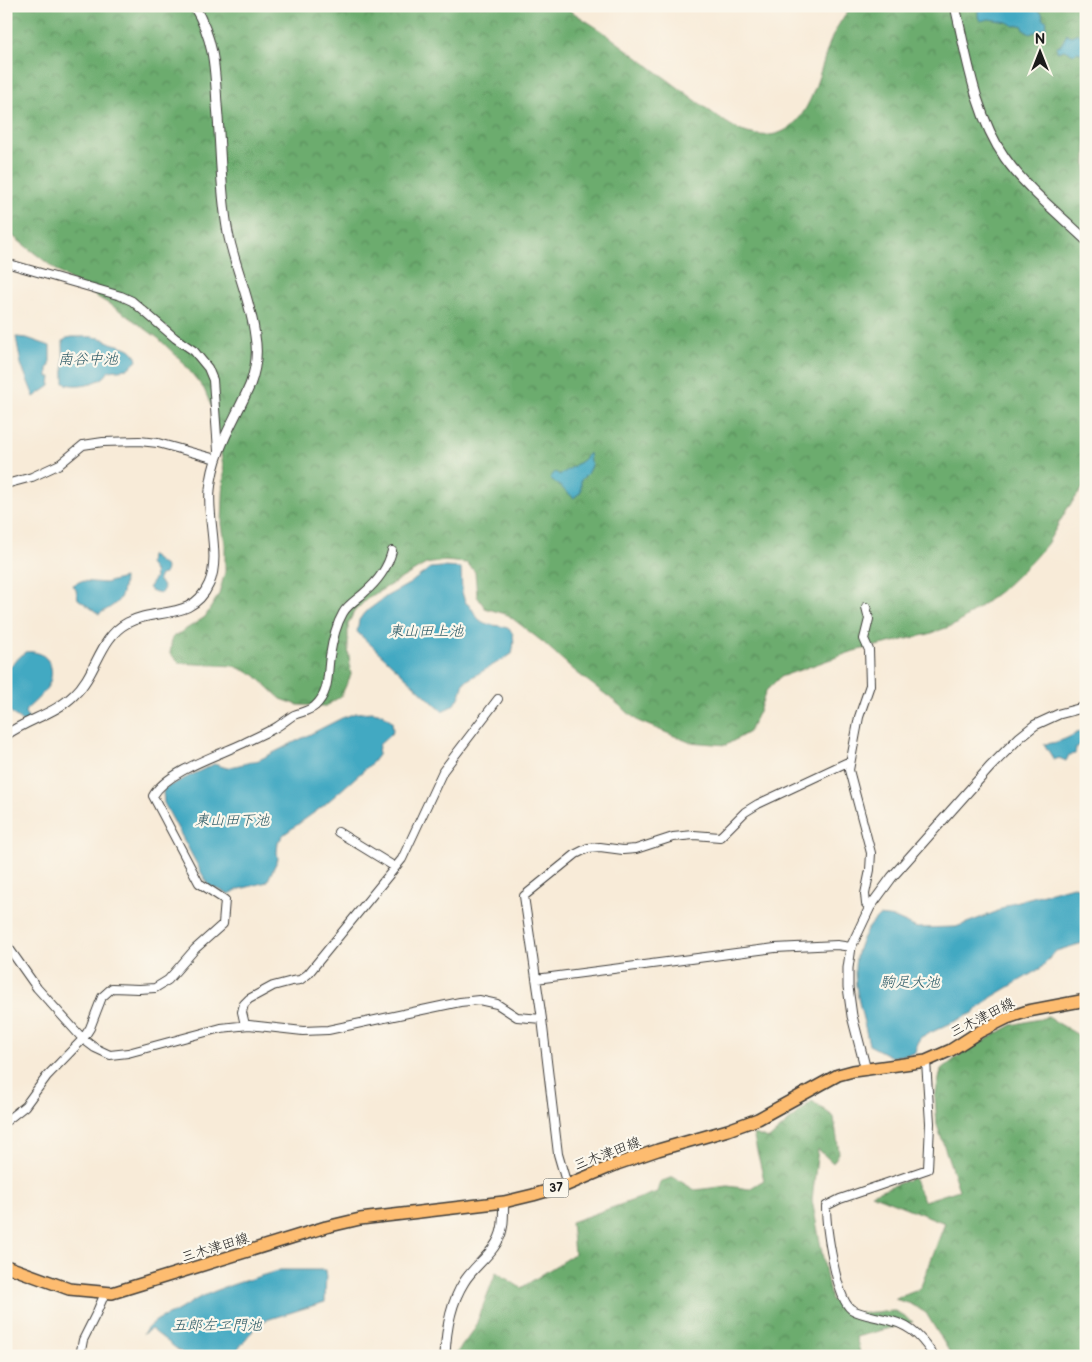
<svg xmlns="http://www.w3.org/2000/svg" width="1092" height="1362" font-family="'Balsamiq Sans','Klee One',sans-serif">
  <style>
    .forest { fill: url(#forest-crowns); stroke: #446445 }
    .water { fill: #42a9c2; stroke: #2f626f }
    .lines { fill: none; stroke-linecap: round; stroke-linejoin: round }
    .minor-casing { stroke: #3d3b38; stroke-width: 10 }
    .tertiary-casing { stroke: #3d3b38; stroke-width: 11 }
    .primary-casing { stroke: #3d3b38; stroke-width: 14 }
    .minor { stroke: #fff; stroke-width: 8 }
    .tertiary { stroke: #fff; stroke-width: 9 }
    .primary { stroke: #fdbc70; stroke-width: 11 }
    .labels { text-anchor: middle; stroke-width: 4.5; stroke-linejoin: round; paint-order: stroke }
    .shield { fill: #fbf7ec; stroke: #5f5e5a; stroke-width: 1 }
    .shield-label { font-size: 12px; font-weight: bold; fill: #1c1c1c }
    .street-label { font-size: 14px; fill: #1c1c1c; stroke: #fbf7ec }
    .water-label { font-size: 15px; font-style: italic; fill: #2d5b67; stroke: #fbf7ec }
  </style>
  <defs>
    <pattern id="forest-crowns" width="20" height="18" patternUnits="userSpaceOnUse" patternTransform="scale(1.25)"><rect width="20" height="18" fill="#6cac6e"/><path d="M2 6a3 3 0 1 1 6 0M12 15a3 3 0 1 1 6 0" fill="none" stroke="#588b5a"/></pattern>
  </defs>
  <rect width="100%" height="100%" fill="#fbf7ec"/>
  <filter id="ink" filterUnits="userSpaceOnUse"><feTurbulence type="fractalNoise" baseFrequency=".02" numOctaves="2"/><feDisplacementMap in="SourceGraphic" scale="10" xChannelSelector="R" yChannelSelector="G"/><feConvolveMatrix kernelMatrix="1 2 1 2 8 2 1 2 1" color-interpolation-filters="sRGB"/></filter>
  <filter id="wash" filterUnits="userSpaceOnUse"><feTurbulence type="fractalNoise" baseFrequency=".0096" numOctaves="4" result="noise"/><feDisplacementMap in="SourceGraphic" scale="20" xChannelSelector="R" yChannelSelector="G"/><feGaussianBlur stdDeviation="1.12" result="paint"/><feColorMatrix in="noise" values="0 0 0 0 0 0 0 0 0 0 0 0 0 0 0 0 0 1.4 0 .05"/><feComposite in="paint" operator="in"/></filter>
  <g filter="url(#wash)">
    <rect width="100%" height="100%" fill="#f8ebd8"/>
    <!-- forest -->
    <path class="forest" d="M6,6H563L602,31L718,117C729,124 740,132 752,134C812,146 816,72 833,35C838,25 845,14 852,6H1086V484L1067,509L1047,544L1029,564L1002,590L957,624L929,634L854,651L780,677L766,691L759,711L749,732L726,745L689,742L638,721L613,700L576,672L544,643L508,615L485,608L477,596L475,572L467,563L444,561L426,564L368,598L354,612L348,624V648L351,675L341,696L326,706L298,705L281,699L255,675L234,666L179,663L170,653L172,638L205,617L219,594L225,572V544L222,524L224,473L215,415L204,389L181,360L158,338L122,312L68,279L6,231Z
      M1048,1017L1080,1036L1077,1052L1086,1061V1356H952L926,1313L911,1304L895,1299L920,1289L945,1223L871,1194L913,1178L924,1201L959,1190L937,1125L935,1097L941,1070L962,1053L1012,1025Z
      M812,1101L834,1117L839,1153L833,1163L818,1149L812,1200L831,1300L857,1313L895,1311L913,1322L856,1337L861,1356H454L474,1330L496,1272L521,1288L574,1254L571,1222L657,1192L660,1182L673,1177L695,1190L728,1186L749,1189L764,1180L753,1134L769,1139Z"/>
    <!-- water -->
    <path class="water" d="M978,6H1032L1042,13L1043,19L1047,21L1046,28L1030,34L1024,30L1022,25L1014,26L1007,22L989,19L980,21L978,17Z
      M1078,33L1079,35L1086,38V58L1084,61L1082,54L1078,52L1074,54L1064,50L1057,52V46L1061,45L1067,34L1071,36Z
      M16,337L27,338L50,346V366L48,367V377H51L50,386L34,397L21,364Z
      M72,337C81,337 91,336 100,338C105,339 109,343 114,344C125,347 135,348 137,361L127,369L109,371C107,373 106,376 104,377C97,384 72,388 64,383L63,341L67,338Z
      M589,453L590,461L592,464L587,474L581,480V492L574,498L550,478L555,472L560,475L583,460Z
      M150,555L166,567L165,574L160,575L158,579L164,588L161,593L152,591L148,588L155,578L154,571L149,564Z
      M442,567L461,568L462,592L465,602C474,608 473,614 480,620C493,632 521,615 512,654L464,682C462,690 460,700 453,705C450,708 445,709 442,711L357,632L359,620L364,613L387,596L409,584L430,568Z
      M124,578C123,601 118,603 99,614L78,599L76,590L73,585L81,581L105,583Z
      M25,652C46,649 58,667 48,686C42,696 34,702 26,710L25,713L29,720L23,723L6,708V670Z
      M373,712L382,714L392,721L393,732L379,745L378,755L372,763L322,807L283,835L278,843L277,852L278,859L267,882L240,889L229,894L208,885L164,803L163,792L165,788L214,764L227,768L259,760L342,718L356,713Z
      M1086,728V740L1076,748L1075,754L1069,755L1066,761L1059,758L1054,760L1044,744C1061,743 1071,736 1086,728Z
      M1073,886L1086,888V942L1056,951L1041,968L992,997L973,1013L921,1037L917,1043L915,1053L892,1057L869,1045C860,998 838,956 879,916L895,918L917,928L956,927L996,912L1011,903Z
      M280,1270H326L325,1302L263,1321L248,1336L233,1356H186L151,1329L143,1334C153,1319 162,1318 177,1311C184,1307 190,1303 197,1299C223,1286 252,1279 280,1270Z"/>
  </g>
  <g filter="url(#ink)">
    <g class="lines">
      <defs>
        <path id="minor" d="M6,263L121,296L132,301L175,338L194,351L208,368L213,380L218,451
          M6,484L32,477L60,464L83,445L103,442L139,441L158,443L216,459
          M866,607L869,619L864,639L869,650L870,685L859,717L849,770L871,853L870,870L865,894L866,904L870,907
          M338,832L395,867
          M6,944L37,988L83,1039L95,1048L110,1055L128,1053L221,1028L249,1025L303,1031L328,1030L460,1002L479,1000L497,1004L517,1017L542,1019
          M536,979L775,948L837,945L851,947
          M245,1025L242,1012L244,1004L249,999L273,986L292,981L300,980L308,974L402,859L443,771L498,699
          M926,1061L930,1123L928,1169L840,1199L826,1206C826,1226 836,1298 851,1309C859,1314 871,1316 880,1318C907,1323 919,1333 934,1356
          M6,1121L25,1106L47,1076L83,1039L90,1028L102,997L112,988L139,989L155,988L168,980L195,949L223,924L225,900L199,883L153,796C167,771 219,755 244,743C254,738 265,733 275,728C282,724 287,719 294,715C301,712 309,711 315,706C330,692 327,675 330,656C332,643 336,625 343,613C348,604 358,599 365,592C377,582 388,567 392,551
          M567,1185L558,1154L542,1019L524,896L576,854L588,848L600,847L623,850L636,849L673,837L694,835L720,837L745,812L758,804L850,761
          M80,1356L83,1340L96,1314L105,1293"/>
        <path id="tertiary" d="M955,6C967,57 975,115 1005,158C1025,187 1060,215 1086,240
          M6,735C28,719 55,714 74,695C97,674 99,638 127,623C155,607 192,622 209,584C221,557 207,520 210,490C213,451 235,420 250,385C256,369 258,353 255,336C251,301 235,268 228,233C220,191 221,147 217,105C215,67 214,39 194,6
          M866,1070L852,1016L848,987V968L851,947L870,907L892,877L990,767L1020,737L1035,725L1059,714L1086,707
          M445,1356C446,1330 450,1304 464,1282C475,1264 498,1251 502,1229C504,1221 503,1211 504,1202"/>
        <path id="primary" d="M6,1266L69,1289L112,1293L326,1227L360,1219L504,1202L533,1195L567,1185L617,1164L658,1150L728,1130L758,1119L838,1075L853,1071L926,1061L951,1050L979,1032L1007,1018L1028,1011L1086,1000"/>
      </defs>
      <!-- minor casing -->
      <use href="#minor" class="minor-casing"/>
      <!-- tertiary casing -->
      <use href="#tertiary" class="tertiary-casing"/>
      <!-- primary casing -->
      <use href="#primary" class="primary-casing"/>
      <!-- minor -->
      <use href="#minor" class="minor"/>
      <!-- tertiary -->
      <use href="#tertiary" class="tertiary"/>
      <!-- primary -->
      <use href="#primary" class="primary"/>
    </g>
  </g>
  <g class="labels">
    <!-- shield labels -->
    <rect class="shield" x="543.5" y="1178.5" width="25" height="19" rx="4"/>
    <g class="shield-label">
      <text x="556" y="1192">37</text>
    </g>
    <!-- street labels -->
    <g class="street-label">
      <text transform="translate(982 1017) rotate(-27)" y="5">三木津田線</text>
      <text transform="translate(607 1153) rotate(-21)" y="5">三木津田線</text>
      <text transform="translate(215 1247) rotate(-17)" y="5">三木津田線</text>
    </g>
    <!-- water labels -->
    <g class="water-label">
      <text x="88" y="364">南谷中池</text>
      <text x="426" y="636">東山田上池</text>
      <text x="232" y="825">東山田下池</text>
      <text x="910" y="987">駒足大池</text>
      <text x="217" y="1330">五郎左ヱ門池</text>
    </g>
  </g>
  <!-- margin -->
  <rect width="1092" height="1362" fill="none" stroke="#fbf7ec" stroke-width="25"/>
  <!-- north arrow -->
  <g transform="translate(1040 52)" stroke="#fbf7ec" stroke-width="4" paint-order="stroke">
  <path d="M0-4L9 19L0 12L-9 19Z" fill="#1c1c1c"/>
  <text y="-8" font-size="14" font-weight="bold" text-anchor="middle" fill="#1c1c1c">N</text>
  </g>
</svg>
